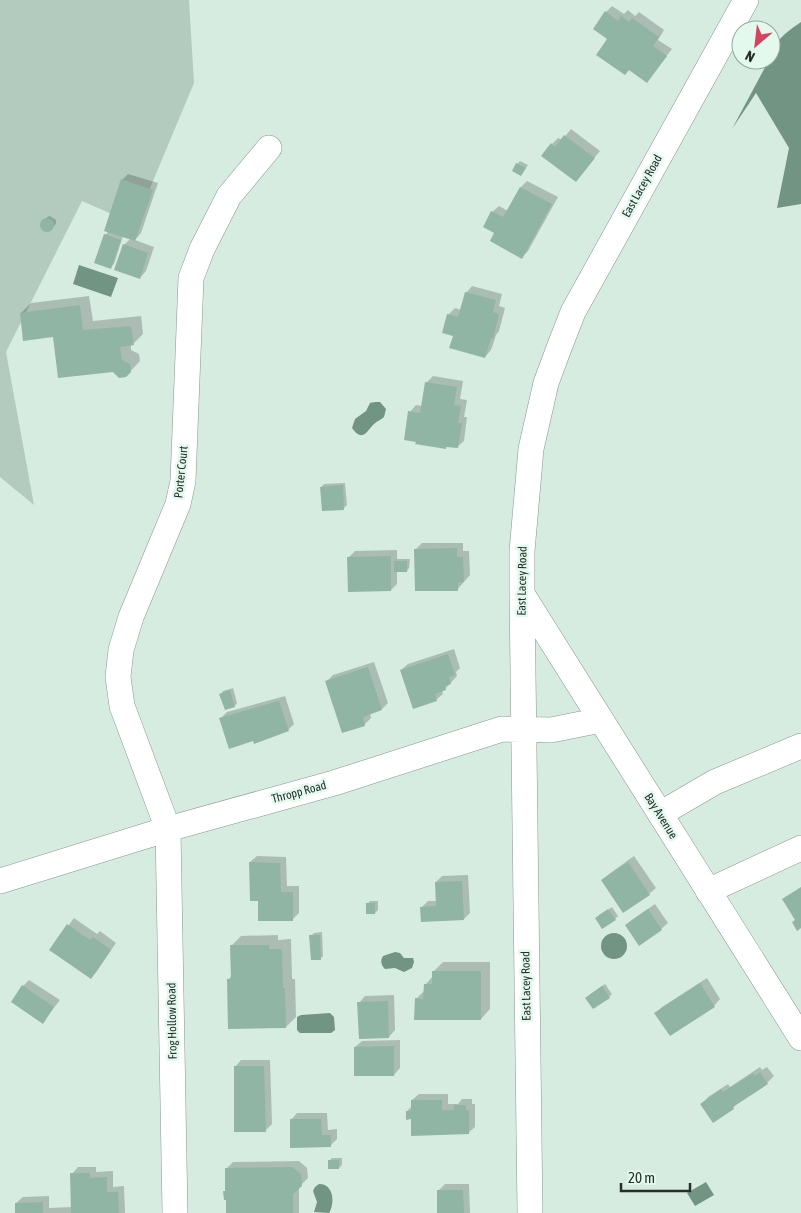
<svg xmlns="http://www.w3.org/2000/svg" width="801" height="1213" font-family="'Asap Condensed',sans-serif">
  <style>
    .green { fill: #b3cabe }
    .water { fill: #729483 }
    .shadow { fill: #0003 }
    .building { fill: #91b5a4 }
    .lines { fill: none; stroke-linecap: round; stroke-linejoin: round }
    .minor-casing { stroke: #84988e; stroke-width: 26 }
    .minor { stroke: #fff; stroke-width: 25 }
    .labels { text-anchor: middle; stroke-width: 5; stroke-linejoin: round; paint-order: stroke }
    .street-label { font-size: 12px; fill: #272f2b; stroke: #e3f9ee }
  </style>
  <rect width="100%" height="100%" fill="#d6ece1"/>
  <!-- green -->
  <path class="green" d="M0,0H189L194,83L135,224L82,201L6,352L34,505L0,477Z"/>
  <!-- water -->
  <path class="water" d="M801,22V204L777,208L789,148L756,93L732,129L769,60H771C771,42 788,31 801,22Z
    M79,265L118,278L111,297L73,284Z
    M375,402H380L386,409L384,417C381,420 377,421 374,424C368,429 363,444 352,428L355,419L366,411L370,403Z
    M601 946a13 13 0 1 1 26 0a13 13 0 1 1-26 0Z
    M395,952L400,953L404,958H413L414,962L412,968L404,972L395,968L385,969C381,965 380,961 383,956Z
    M330,1013L334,1017L335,1030L331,1033H300L297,1030V1017L301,1015Z
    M706,1182L714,1195L695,1206L687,1193Z
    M319,1184C334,1184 335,1203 329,1213L314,1212L317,1202L313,1191L315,1187Z"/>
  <!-- shadow -->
  <path class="shadow" d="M612,6L624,14L628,10L635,16L639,12L664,30L658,40L672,49L647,81L608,39L606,12Z
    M571,129L600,151L576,180L552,144L558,138L562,140Z
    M520,161L528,165L521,175L517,164Z
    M128,174L158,183L141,233L135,240L154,247L146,271L140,278L124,245L131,238L123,236L114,264L111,267L105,235L109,231L122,180Z
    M527,181L558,197L528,251L522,257L496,232L492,212L499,206L508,211L521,187Z
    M50,216L56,220V224L49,230H45L42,228L41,224L47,217Z
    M472,286L502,294L499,306L505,308L499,331L496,335L491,350L485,357L454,336L448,315L455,308L461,310L466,293Z
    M89,296L93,321L141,316L143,334L133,344H131V350L139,354L140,361L126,376L54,336L21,313L31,303Z
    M433,376L463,381L460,399L467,400L464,417H467L464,441L457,447L448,446L445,448L410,412L416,405L422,406L426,383Z
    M345,483L347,505L344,508L321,487L324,484Z
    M422,543H463V551H469L470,575L457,590L416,549Z
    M397,550V559H410L409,568L407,571L397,570V584L391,590L349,557L355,551Z
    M454,649L460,668L456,672L457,676L445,689L442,690L443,694L436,700L401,670L408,664Z
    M374,662L388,703L382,709L370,713L371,718L365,724L343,732L326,682L333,675Z
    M233,688L237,703L235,706L221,694L223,691Z
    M285,696L294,724L288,730L221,718L227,712Z
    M257,856L286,857L287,886H299V913L293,919L259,900L250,862Z
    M634,856L656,888L649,894L602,880L609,874Z
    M468,875L470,913L464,919L421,908L428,901H437L436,882L442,876Z
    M370,901H378V910L375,913L367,904Z
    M655,904L668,923L661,929L626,925L633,919Z
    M612,907L618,916L615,919L599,915Z
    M74,918L97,934L100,931L116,943L97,971L91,978L50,950Z
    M322,932L323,956L320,959L311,936L314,933Z
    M278,935V940L291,939L292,979H295L296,1017L286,1027L228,980L232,975L231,946L241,936Z
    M443,962H490V1009L481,1019L416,999L425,990V985L433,976V972Z
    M707,978L720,999L714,1006L656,1013L662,1007Z
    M29,980L60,1000L43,1022L23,986Z
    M605,984L612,994L609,997L589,995Z
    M394,995L395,1030L389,1037L359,1003L365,996Z
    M400,1040V1068L394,1075L355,1047L362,1041Z
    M241,1060H270L272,1124L266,1130L235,1067Z
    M760,1067L762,1070L767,1067L774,1076L767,1083L739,1101L733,1108L702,1104L708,1097L728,1084L730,1087Z
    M419,1094H448V1104H458L462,1099H472V1104H475V1127L468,1133L413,1118L407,1111L412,1106V1100Z
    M297,1113H327L328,1130L337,1129V1139L330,1146L291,1120Z
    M332,1158H342V1165L339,1168L329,1161Z
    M299,1161L307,1168L308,1178L299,1187V1213H227V1199L225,1191L226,1189V1169L233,1162Z
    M78,1167H96V1172L113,1171V1187L124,1186L125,1213H16V1203L23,1197L49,1196V1208L72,1207V1174Z
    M445,1184H469L470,1213H439V1190Z"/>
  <!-- building -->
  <path class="building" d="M605,11L618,21L621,16L629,22L632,18L659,37L653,46L667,56L647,83L629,70L625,75L596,55L607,39L593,29Z
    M564,135L595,158L576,182L541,156L551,143L555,147Z
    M516,163L526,168L521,176L512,171Z
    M121,179L153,190L135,241L104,231Z
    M520,187L552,204L522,259L490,241L494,233L483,227L491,211L503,217Z
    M40 225a7 7 0 1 1 14 0a7 7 0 1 1-14 0Z
    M104,234L121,240L111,269L94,263Z
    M123,244L148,253L140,279L114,270Z
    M465,292L496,300L493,312L499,314L493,339L491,338L485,358L449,348L453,336L442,333L447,314L458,317Z
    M80,305L83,330L131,326L134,345L120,347L122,360L130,364L131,372L126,377L119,378L113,372L58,378L53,337L23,341L20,313Z
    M425,382L457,387L454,405L461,406L458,423H462L458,448L446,447V449L415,444L416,442L404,440L408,411L420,413Z
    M343,485L344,510L322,511L320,487Z
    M457,548V557H463L464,582L458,583V591H415L414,549Z
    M391,556V591L348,592L347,557Z
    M394,561H407V572H394Z
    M448,654L455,675L449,677L451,684L445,686L446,690L435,694L437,701L413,709L400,670Z
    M368,667L382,710L363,717L365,726L342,733L325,681Z
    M230,690L235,707L225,710L219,694Z
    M279,701L289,731L254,744L253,741L229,749L219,718Z
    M249,862L280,863L281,892H293V921H258V901H250Z
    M628,862L650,895L623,913L601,880Z
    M462,881L464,920L421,922L420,907L436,906L435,882Z
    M801,887V928L797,931L792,922L795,920L782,899Z
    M366,903H375V914H366Z
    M608,909L616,920L602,929L595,918Z
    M648,909L662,930L639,946L625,925Z
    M67,924L90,940L93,937L111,950L91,979L49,950Z
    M309,935H320L321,960H311Z
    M230,945H269V949H282L283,988H285L286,1028L228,1029L227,979H231Z
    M432,971H481V1020H414L415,998L423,999L424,984H432Z
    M700,983L715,1007L670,1036L654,1013Z
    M22,985L54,1007L43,1024L11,1002Z
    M602,986L610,998L593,1009L585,998Z
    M388,1001L389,1038L359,1039L357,1002Z
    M394,1046V1076H354V1047Z
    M234,1066H264L266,1132H234Z
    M760,1072L768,1084L733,1107L734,1109L713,1123L700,1104L721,1089L723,1092L753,1073L755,1076Z
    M411,1100H442V1110H454V1105H466V1110H469V1134L411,1136V1119L406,1120V1111H411Z
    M290,1119H321L322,1135H331V1147L290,1148Z
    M328,1160H339V1169H328Z
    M292,1167L301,1174L302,1186L293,1194V1213H226V1200H224L223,1191H225V1168Z
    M70,1173H90V1178L107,1177V1192H118L119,1213H71Z
    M437,1190H463L464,1213H437Z
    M43,1202V1213H15V1203Z"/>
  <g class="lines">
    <defs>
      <path id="minor" d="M522,594L801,1038
        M660,814L715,782L801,746
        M0,881L168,829L334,783L502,729L551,730L601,720
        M708,891L801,848
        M175,1213L168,829L122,706L118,677L121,650L131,617L178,504L183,481L191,278L202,249L229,196L269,148
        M530,1213L522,594V551L531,449L546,383L559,348L573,312L746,0"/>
    </defs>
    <!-- minor casing -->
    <use href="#minor" class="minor-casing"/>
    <!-- minor -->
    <use href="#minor" class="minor"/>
  </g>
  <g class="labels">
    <!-- street labels -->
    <g class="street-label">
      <text transform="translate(642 186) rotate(-61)" y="4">East Lacey Road</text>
      <text transform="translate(181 472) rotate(-84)" y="4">Porter Court</text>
      <text transform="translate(522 581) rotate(-89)" y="4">East Lacey Road</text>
      <text transform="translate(299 792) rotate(-15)" y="4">Thropp Road</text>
      <text transform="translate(661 816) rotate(58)" y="4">Bay Avenue</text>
      <text transform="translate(526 986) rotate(-91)" y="4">East Lacey Road</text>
      <text transform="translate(172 1021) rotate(-91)" y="4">Frog Hollow Road</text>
    </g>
  </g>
  <!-- north arrow -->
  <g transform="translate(756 45) rotate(208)"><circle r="24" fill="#e3f9ee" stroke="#98a8a0"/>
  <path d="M0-4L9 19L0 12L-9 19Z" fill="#d4445f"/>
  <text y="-8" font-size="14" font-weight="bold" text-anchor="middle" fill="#272f2b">N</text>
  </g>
  <!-- scale -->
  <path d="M621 1183v8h69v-8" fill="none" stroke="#272f2b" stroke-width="2.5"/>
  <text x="628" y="1183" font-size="15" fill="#272f2b" stroke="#e3f9ee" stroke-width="4" paint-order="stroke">20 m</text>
</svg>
